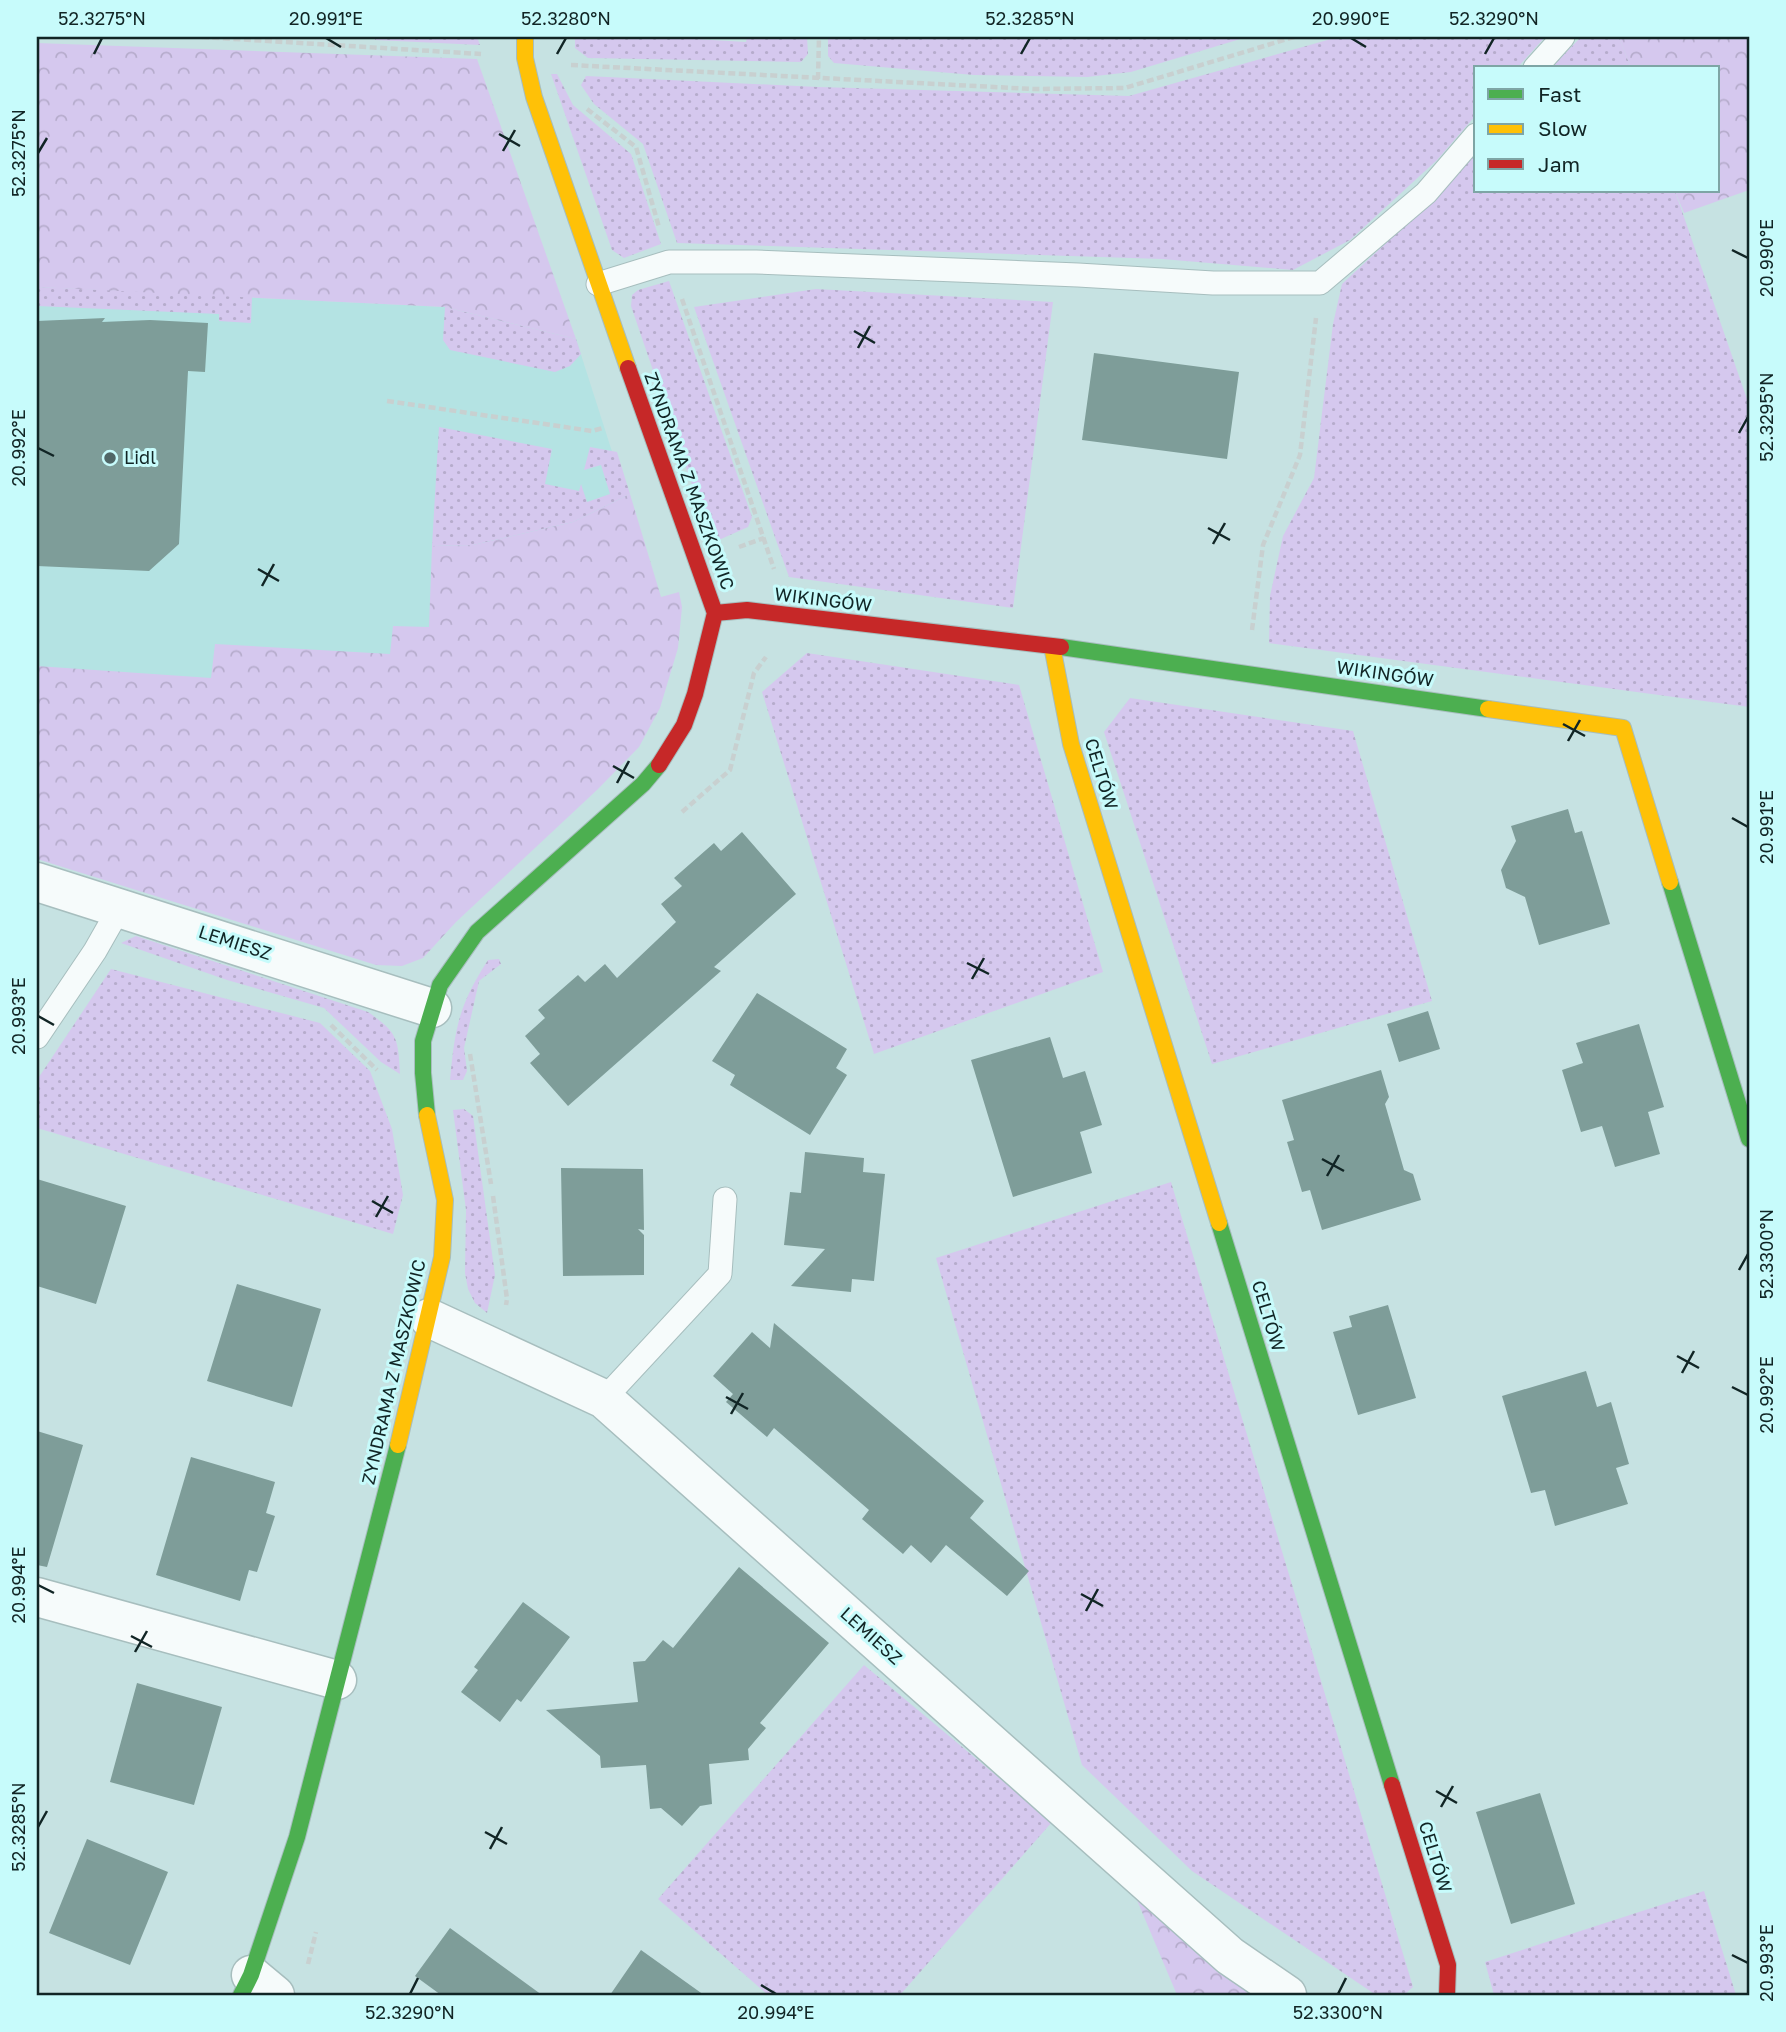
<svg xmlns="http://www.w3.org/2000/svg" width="1786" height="2032" font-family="'Golos Text',sans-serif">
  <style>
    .built { fill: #b4e3e3 }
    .grass { fill: url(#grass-dots) }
    .forest { fill: url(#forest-crowns) }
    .building { fill: #7e9d99 }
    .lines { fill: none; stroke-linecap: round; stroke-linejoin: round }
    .lane-casing { stroke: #a7bebe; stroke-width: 25 }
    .street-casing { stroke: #a7bebe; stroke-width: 41 }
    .fast-casing { stroke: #a7bebe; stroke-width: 18 }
    .slow-casing { stroke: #a7bebe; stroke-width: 18 }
    .jam-casing { stroke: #a7bebe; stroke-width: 18 }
    .path { stroke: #c8d0d0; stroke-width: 4.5; stroke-dasharray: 7 3.5; stroke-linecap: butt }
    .lane { stroke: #f6fbfb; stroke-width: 23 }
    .street { stroke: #f6fbfb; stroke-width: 38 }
    .fast { stroke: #4caf50; stroke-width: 16 }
    .slow { stroke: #ffc107; stroke-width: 16 }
    .jam { stroke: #c62828; stroke-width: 16 }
    .ticks { fill: none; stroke: #112525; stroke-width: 2.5 }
    .poi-dot { fill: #506767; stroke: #c7fbfb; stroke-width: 2.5 }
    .labels { text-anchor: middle; stroke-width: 6; stroke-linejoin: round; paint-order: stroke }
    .poi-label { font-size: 18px; fill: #112525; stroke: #c7fbfb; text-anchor: start }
    .street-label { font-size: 18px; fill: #112525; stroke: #c7fbfb }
    .neatline { fill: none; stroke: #112525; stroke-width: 2.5 }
    .ticks-label { font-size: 18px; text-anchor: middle; fill: #112525 }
  </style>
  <defs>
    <pattern id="grass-dots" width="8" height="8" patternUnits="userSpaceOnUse" patternTransform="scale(1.75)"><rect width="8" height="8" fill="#d5c8ee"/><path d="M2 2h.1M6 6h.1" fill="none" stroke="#b6accc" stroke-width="1.8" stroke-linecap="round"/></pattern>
    <pattern id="forest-crowns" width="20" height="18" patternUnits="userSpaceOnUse" patternTransform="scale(1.75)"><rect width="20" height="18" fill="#d5c8ee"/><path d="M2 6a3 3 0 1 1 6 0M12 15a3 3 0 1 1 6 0" fill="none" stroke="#b6accc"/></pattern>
  </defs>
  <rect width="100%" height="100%" fill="#c6e2e2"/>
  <!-- built -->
  <path class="built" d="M37,287L445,307L576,339L663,611L37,845Z"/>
  <!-- grass -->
  <path class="grass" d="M375,37H477L480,45L375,40Z
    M575,37H694L695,39L746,42L747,37H807L808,54L801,62L588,58L575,48Z
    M828,37H1247L1131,72L1087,77L974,75L834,63L828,56Z
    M1338,37H1545L1517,68H1476V115L1437,160L1350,240L1293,270L1162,259L677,243L643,144L594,104L581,85L586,76L818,87L1129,96Z
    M1581,37H1619L1631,68H1551Z
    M551,74H557L573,105L631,154L661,244L624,258L612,250Z
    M1476,148V191H1675L1749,405V707L1269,643L1270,596L1283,536L1314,478L1333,324L1342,284L1385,244Z
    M669,281L752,517L748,527L712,543L631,306L632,295L638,290Z
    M37,287L252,296L251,323L219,321V314L37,306Z
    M816,289L1053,302L1013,608L789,577L694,307Z
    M445,307L576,339L581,354L570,366L555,372L450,350L443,340Z
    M439,427L552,449L545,484L579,491L581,484L587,502L610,494L601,465L584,470L590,447L617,452L630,494L573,522L473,545L432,546Z
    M807,653L1019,685L1103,972L874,1054L762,692Z
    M1130,698L1353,731L1432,1001L1212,1064L1104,732Z
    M136,936L368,1012C398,1033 398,1038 400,1074L381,1062L324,1008L227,980L121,943Z
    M499,959L501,964L479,981L464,1048L467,1071L463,1080H450C455,1027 459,1005 488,960Z
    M111,969L320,1023L370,1071L392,1129L403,1195L393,1234L37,1128V1080Z
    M464,1109L473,1116L495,1275L487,1313L475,1303L468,1289L465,1273L466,1210L453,1110Z
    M1171,1182L1413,1987L1404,1995H1376L1192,1871L1082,1765L936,1258Z
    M864,1665L1052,1822L900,1995H768L658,1899Z
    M1704,1891L1736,1995H1494L1485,1962Z"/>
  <!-- forest -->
  <path class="forest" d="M1619,37H1749V190L1684,213L1675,191H1718V68H1631Z
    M37,43L477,59L576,339L445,307L37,287Z
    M630,494L661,597L679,592L682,607L678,648L660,708L639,747L598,789L456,922L423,958L402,966L376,965L37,859V666L211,678L215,644L390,654L393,626L429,627L432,546L473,545L573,522Z
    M1134,1893L1264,1995H1177Z"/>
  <!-- building -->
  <path class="building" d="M105,318L102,322L150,320L208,323L205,372L188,371L179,544L149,571L37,566V321Z
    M1094,353L1239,372L1227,459L1082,440Z
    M1568,809L1575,833L1582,831L1610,924L1539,945L1525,897L1506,888L1501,870L1516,841L1511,826Z
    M742,832L796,894L714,967L721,971L568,1106L530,1063L540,1054L525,1036L545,1018L538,1010L578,975L585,982L605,964L617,978L676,922L661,904L682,886L674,878L714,843L721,851Z
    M757,993L847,1049L836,1068L847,1075L810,1135L730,1085L735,1075L712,1061Z
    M1428,1011L1440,1049L1399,1062L1387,1024Z
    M1639,1024L1664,1107L1648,1112L1660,1154L1615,1167L1602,1126L1581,1132L1562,1070L1583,1063L1576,1043Z
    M1050,1037L1063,1078L1085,1071L1102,1125L1080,1132L1092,1173L1013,1197L971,1060Z
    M1381,1070L1389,1097L1385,1104L1404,1170L1413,1174L1421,1200L1322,1230L1310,1190L1302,1192L1287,1142L1294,1140L1282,1100Z
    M805,1152L864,1158L863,1172L885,1174L874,1281L852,1279L851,1292L791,1286L825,1249L784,1245L790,1192L801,1193Z
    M561,1168L643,1169L644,1230L638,1229L644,1235V1275L563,1276Z
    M37,1179L126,1206L96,1304L37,1286Z
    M237,1284L321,1309L292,1407L207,1381Z
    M1388,1305L1416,1398L1358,1415L1333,1332L1352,1327L1349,1316Z
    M774,1323L984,1501L970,1518L1029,1571L1007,1596L946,1545L931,1563L911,1545L903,1554L862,1519L869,1510L774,1428L767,1437L726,1402L733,1394L713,1376L752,1332L770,1348Z
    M1586,1371L1597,1407L1611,1402L1629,1464L1616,1468L1628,1504L1555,1526L1545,1490L1531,1493L1502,1396Z
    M37,1431L83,1445L47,1567L37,1565Z
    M191,1457L275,1482L266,1513L275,1516L257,1572L249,1570L240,1601L156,1575Z
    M739,1567L829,1643L760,1723L766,1728L748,1749L749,1760L709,1764L712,1804L700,1806L682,1826L661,1808L650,1809L646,1765L601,1768L600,1756L546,1710L638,1702L633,1662L645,1661L663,1640L673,1648Z
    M523,1602L570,1637L521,1702L517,1699L500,1722L461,1692L478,1670L474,1667Z
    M137,1683L222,1707L194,1805L110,1782Z
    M1540,1793L1575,1904L1511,1924L1476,1812Z
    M87,1839L168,1872L130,1965L49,1933Z
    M450,1928L542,1995H441L415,1976Z
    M641,1950L704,1995H610Z"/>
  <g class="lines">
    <defs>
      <path id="lane" d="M1535,68L1563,37
        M598,284L669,262H756L1078,275L1213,283H1320L1426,193L1476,135
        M37,1037L95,951L120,907
        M604,1399L720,1274L725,1199"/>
      <path id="street" d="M37,882L432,1008
        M429,1318L604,1399L1230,1956L1287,1995
        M37,1597L337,1680
        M251,1975L275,1995"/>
      <path id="fast" d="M1061,647L1488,709
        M1670,882L1749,1139
        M427,1115L423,1073V1041L440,985L477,932L643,784L659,765
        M1219,1223L1392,1785
        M241,1995L251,1975L297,1837L398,1445"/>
      <path id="slow" d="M525,37V58L534,97L628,368
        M1052,646L1071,744L1219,1223
        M1488,709L1623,728L1670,882
        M398,1445L442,1257L445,1200L427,1115"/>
      <path id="jam" d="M628,368L715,613L695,694L684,725L659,765
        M715,613L747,610L1061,647
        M1392,1785L1448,1965L1447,1995"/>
    </defs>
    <!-- lane casing -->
    <use href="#lane" class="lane-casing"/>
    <!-- street casing -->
    <use href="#street" class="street-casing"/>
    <!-- fast casing -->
    <use href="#fast" class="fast-casing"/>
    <!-- slow casing -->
    <use href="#slow" class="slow-casing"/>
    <!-- jam casing -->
    <use href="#jam" class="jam-casing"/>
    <!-- path -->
    <path class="path" d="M202,37L481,54
      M571,65L1033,89L1125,88L1294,37
      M818,79L819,37
      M587,109L636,147L659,227
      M682,299L774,569
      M387,401L592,431L603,428
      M739,547L764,538
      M1252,630L1263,545L1300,455L1316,318
      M682,812L730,770L754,673L766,657
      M331,1025L377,1070
      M470,1054L491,1184
      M493,1196L507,1299L506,1305
      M308,1964L316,1932"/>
    <!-- lane -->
    <use href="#lane" class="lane"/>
    <!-- street -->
    <use href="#street" class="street"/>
    <!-- fast -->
    <use href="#fast" class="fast"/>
    <!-- slow -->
    <use href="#slow" class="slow"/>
    <!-- jam -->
    <use href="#jam" class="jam"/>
  </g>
  <!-- ticks -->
  <path class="ticks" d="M326,38L341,47M1351,38L1366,47M94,54L102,38M557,54L566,38M1021,54L1030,38M1485,54L1494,38M499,134L520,146M503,151L515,130M38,153L47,138M1732,250L1748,258M854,331L875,343M858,348L870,326M1739,433L1748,417M38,448L54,456M1208,528L1230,540M1213,544L1225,523M258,569L279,581M262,586L274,564M1563,724L1585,736M1568,741L1580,720M613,766L634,778M617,783L629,761M1732,818L1748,827M967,963L989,974M972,979L984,958M38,1016L54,1025M1322,1159L1344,1171M1327,1176L1339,1155M372,1201L393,1213M376,1217L388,1196M1739,1270L1748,1254M1677,1356L1699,1368M1682,1373L1694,1351M1732,1387L1748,1395M726,1397L748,1409M731,1414L743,1393M38,1585L54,1593M1081,1594L1103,1606M1086,1611L1098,1589M131,1636L152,1647M135,1652L147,1631M1436,1791L1457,1803M1441,1807L1453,1786M38,1827L47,1811M485,1832L507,1844M490,1849L502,1827M1732,1955L1748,1963M761,1985L776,1994M410,1994L418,1978M1338,1994L1346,1978"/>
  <!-- markers -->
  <circle class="poi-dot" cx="110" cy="458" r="7"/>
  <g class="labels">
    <!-- poi labels -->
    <g class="poi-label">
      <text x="124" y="464">Lidl</text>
    </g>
    <!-- street labels -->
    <g class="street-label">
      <text transform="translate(689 481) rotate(70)" y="6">ZYNDRAMA Z MASZKOWIC</text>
      <text transform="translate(823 600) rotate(7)" y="6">WIKINGÓW</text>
      <text transform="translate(1385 674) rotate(8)" y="6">WIKINGÓW</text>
      <text transform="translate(1101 774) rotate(73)" y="6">CELTÓW</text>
      <text transform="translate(235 943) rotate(18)" y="6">LEMIESZ</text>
      <text transform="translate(1268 1316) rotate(73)" y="6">CELTÓW</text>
      <text transform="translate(394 1372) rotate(-77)" y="6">ZYNDRAMA Z MASZKOWIC</text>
      <text transform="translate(871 1636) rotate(42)" y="6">LEMIESZ</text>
      <text transform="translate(1435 1857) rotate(73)" y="6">CELTÓW</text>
    </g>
  </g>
  <!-- border -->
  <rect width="1786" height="2032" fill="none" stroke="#c7fbfb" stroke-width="77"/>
  <!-- legend -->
  <rect x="1474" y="66" width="245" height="126" fill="#c7fbfb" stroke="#7ea5a5" stroke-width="2"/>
  <rect x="1488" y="89" width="35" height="10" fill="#4caf50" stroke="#7ea5a5" stroke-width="2"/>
  <text x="1538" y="102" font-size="21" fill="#112525">Fast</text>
  <rect x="1488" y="124" width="35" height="10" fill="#ffc107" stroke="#7ea5a5" stroke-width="2"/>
  <text x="1538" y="136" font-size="21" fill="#112525">Slow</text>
  <rect x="1488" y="159" width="35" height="10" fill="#c62828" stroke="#7ea5a5" stroke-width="2"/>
  <text x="1538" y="172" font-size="21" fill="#112525">Jam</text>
  <rect x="38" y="38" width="1710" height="1956" class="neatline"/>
  <g class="ticks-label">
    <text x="102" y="25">52.3275°N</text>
    <text x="326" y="25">20.991°E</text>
    <text x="566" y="25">52.3280°N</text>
    <text x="1030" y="25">52.3285°N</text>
    <text x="1351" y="25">20.990°E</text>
    <text x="1494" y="25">52.3290°N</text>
    <text transform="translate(19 153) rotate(-90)" y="6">52.3275°N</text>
    <text transform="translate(1767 258) rotate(-90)" y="6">20.990°E</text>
    <text transform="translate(1767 417) rotate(-90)" y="6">52.3295°N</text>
    <text transform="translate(19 448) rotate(-90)" y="6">20.992°E</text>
    <text transform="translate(1767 827) rotate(-90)" y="6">20.991°E</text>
    <text transform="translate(19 1016) rotate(-90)" y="6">20.993°E</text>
    <text transform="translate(1767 1254) rotate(-90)" y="6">52.3300°N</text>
    <text transform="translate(1767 1395) rotate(-90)" y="6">20.992°E</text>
    <text transform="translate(19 1585) rotate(-90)" y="6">20.994°E</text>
    <text transform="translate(19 1827) rotate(-90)" y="6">52.3285°N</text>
    <text transform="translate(1767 1963) rotate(-90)" y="6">20.993°E</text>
    <text x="410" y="2019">52.3290°N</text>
    <text x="776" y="2019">20.994°E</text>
    <text x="1338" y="2019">52.3300°N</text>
  </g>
</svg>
